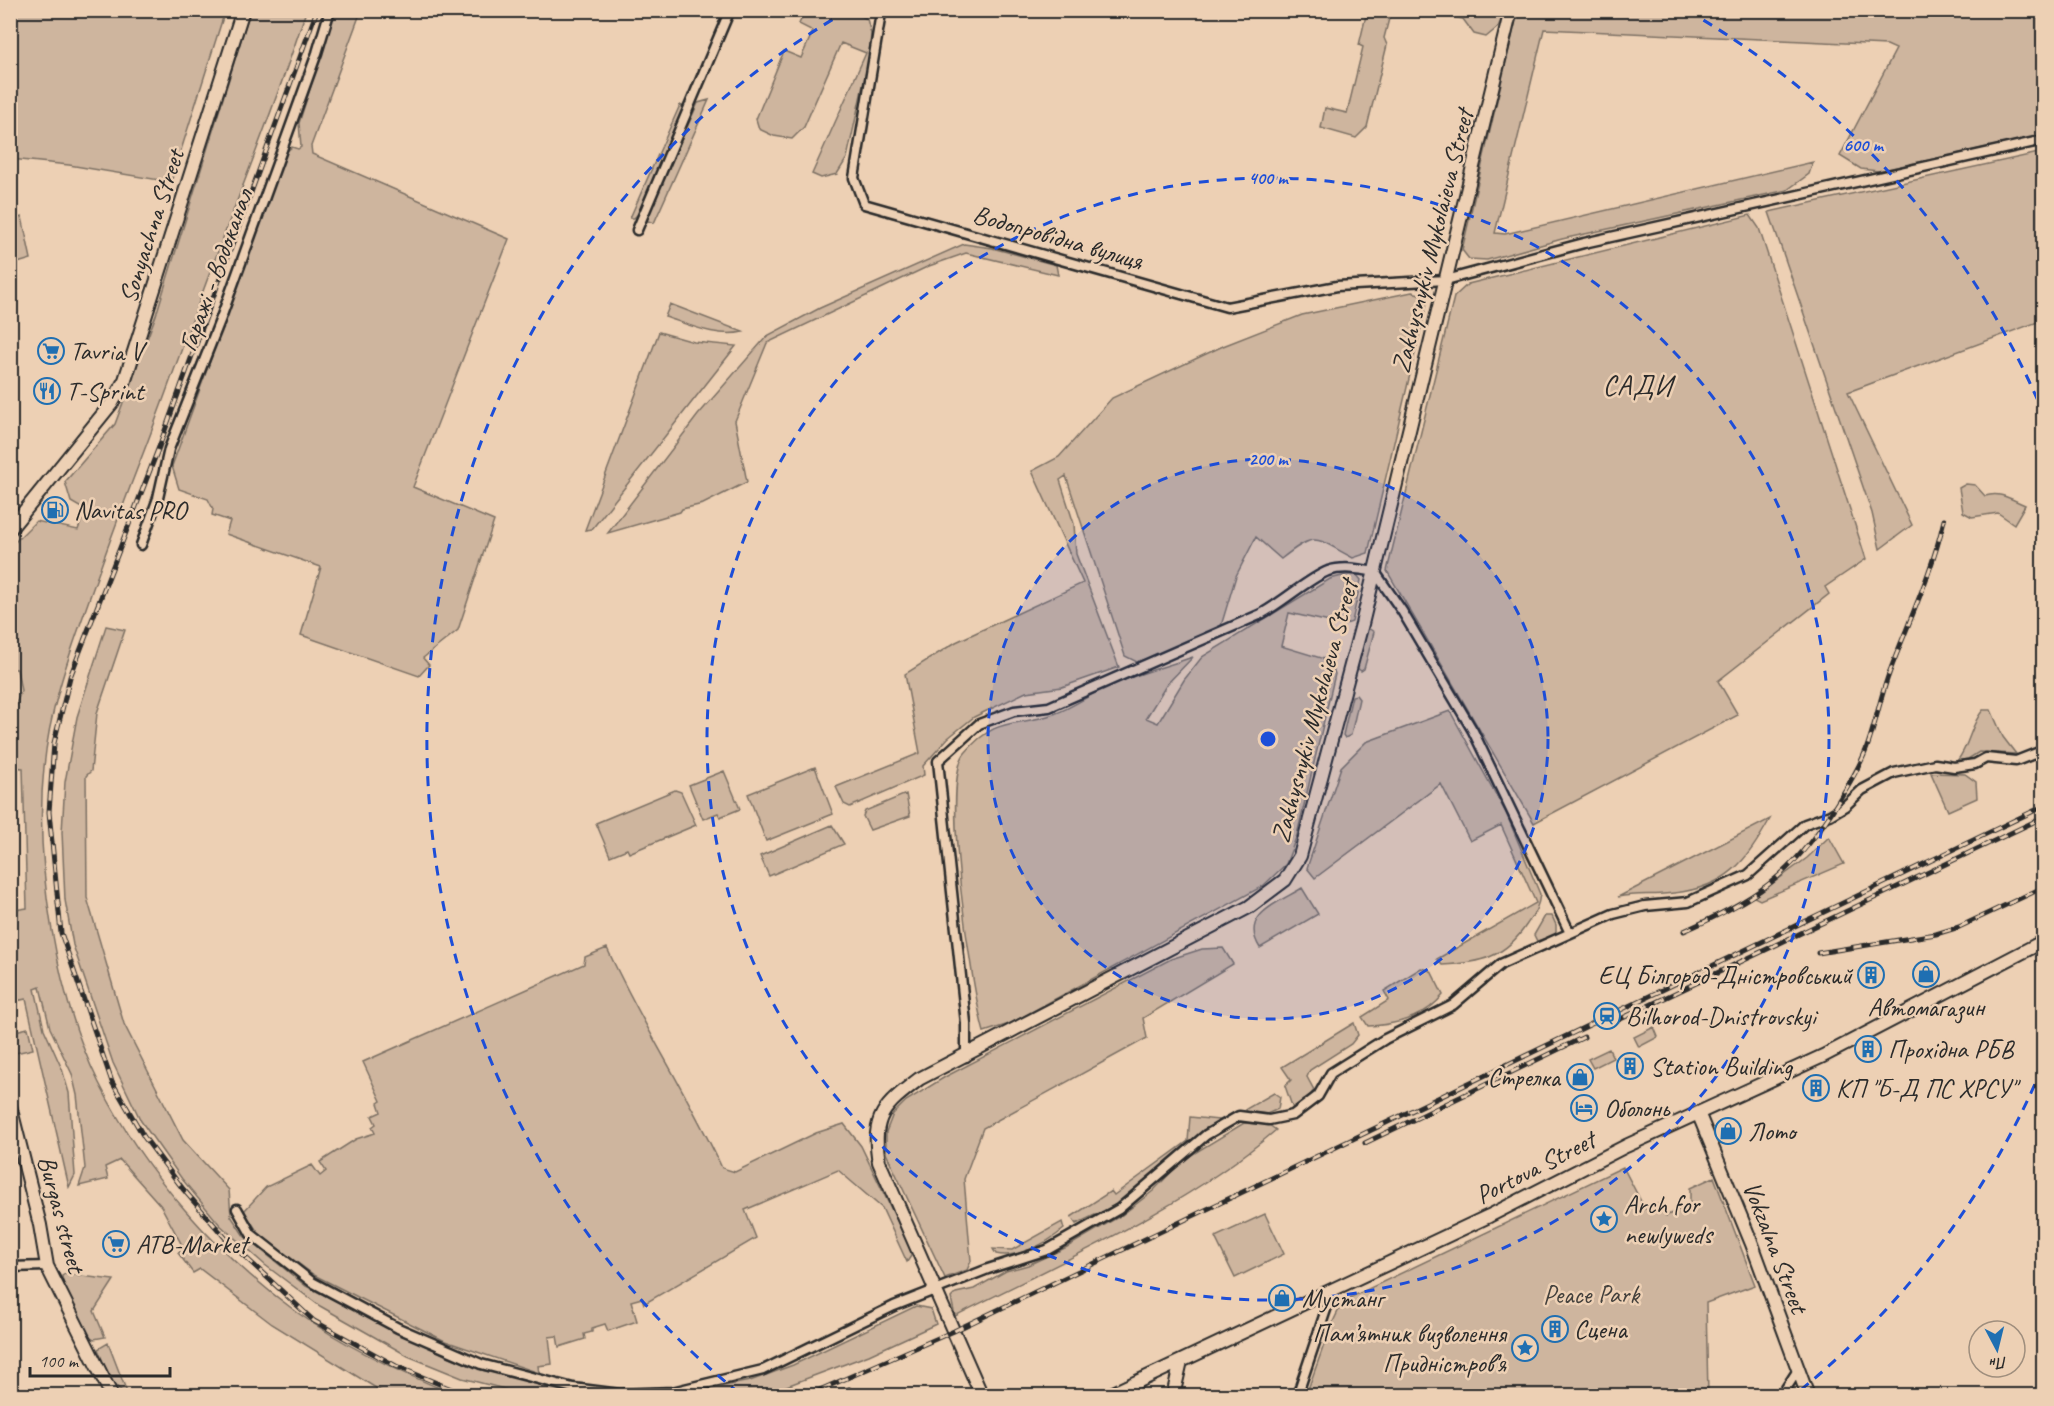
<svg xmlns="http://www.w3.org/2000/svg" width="2054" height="1406" font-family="Caveat,sans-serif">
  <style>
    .green { fill: #ceb59e; stroke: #7c7064; stroke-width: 1.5 }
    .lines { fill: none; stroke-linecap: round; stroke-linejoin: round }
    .street-casing { stroke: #2b2b2b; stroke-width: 13 }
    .secondary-casing { stroke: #2b2b2b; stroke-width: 16 }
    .street { stroke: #edd0b4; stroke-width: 8 }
    .secondary { stroke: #edd0b4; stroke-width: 12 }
    .rail-casing { stroke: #2b2b2b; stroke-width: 5 }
    .rail { stroke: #edd0b4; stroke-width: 3; stroke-dasharray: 9; stroke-linecap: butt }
    .ring { fill: none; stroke: #1d4ed8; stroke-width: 3; stroke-dasharray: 10 8 }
    .labels { text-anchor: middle; stroke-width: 5; stroke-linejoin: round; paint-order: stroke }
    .street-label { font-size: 26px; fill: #2b2b2b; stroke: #edd0b4 }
    .poi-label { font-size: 26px; fill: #2b2b2b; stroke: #edd0b4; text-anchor: start }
    .park-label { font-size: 26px; fill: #43403c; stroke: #edd0b4 }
    .quarter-label { font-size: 28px; letter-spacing: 1.5px; fill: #2b2b2b; stroke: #edd0b4 }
    .centre { fill: #1d4ed8; stroke: #edd0b4; stroke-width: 3 }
    .ring-label { font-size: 18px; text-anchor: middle; font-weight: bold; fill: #1d4ed8; stroke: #edd0b4; stroke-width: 5; stroke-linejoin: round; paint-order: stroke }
  </style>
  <rect width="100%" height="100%" fill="#edd0b4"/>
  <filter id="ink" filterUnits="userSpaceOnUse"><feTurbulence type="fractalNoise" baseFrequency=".0167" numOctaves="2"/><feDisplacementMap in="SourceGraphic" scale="12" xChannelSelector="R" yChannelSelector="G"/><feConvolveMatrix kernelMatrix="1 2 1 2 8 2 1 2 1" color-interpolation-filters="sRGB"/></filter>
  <g filter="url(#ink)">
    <!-- green -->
    <path class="green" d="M10,11H225L171,182L69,165L11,159Z
      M250,11H306C280,93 247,173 217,254C192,319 169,386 144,451C123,504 104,557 85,611C67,661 49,713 44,767C34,861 56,998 99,1083C145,1174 216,1254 298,1313C347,1348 401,1373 456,1395L392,1396L384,1393L272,1324L200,1269L193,1273L178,1253L184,1249L161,1206L120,1160L105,1167L108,1179L79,1186L85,1168L77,1095L72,1074L50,1028L40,987L35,989L44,1029L62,1069L69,1093L75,1175L69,1187L26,999L11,1002L10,932L13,931L11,914H15L14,910L27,908L23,768L11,767L10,720L21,691L17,669H11V546L36,521L78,530L85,510L71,502L65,482L115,424L156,315Z
      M335,11H361L311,146L312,154L509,239L413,487L494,521L458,630L423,658L429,665L419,676L301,635L321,567L226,534L230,521L212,515L213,509L208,499L179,489L172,466L286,152L292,147L298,149L301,147L299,123Z
      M805,11C827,10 848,8 867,19L871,34L869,58L847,158L837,174L821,178L812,174L866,53L841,43L804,127L792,139L774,136L759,129L756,119L784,51L801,58L813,31L799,24Z
      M1367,11H1391L1384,38L1387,45L1367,127L1356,138L1321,128L1325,108L1347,113L1363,47L1359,45Z
      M1422,11H1505L1498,27L1486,37L1474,34L1463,19Z
      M1518,11H2043V135L1878,171L1861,169L1840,156L1896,49L1887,45L1544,29L1495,233L1505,234L1813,162L1809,174L1787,190L1562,239L1487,260L1469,259L1462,250Z
      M709,100L654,223L645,220L698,103Z
      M680,105L686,108L638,214L634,218H630Z
      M2043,152V320L1848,392L1912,525L1880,549L1872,513L1769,212Z
      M1750,215L1759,228L1866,559L1825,587L1829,594L1718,681L1738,715L1534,823L1387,571L1454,297L1468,284Z
      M22,217L31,259L11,265V220Z
      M964,244L992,248L1056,265L1058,275L966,253L929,266L767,343L735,421L747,482L703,504L682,509L680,512L608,533L698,415L767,336L820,308Z
      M1412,292L1423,295L1427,302L1368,553L1353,558C1314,538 1318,530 1281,559L1256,537L1236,576L1218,636L1137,662L1125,656L1066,476L1060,480L1074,524L1076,554L1119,667L1062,687L1026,692L974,717L948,738L923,766L924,775L850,807L844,804L836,787L920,753L905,674L956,642L1083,583L1032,471L1059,457L1112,398L1223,346L1302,315Z
      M670,304L743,332C717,338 690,325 665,317Z
      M659,332L694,342L736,346L592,529L585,530Z
      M1966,484L1975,485L1985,496C2001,491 2010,499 2025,505L2014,524L1998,513L1972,517L1963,512L1959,488Z
      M1346,575H1357L1361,580L1352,622L1343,625L1289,613L1281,646L1331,661L1335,674L1297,835L1286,864L1263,886L1009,1024L984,1032C972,991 940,782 965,753C997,715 1014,728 1054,714C1072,708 1089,695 1106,687C1134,675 1164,667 1193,657L1167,684L1146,718L1158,723L1184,680L1202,657L1330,579Z
      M106,626L125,630L97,713L91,771L86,776L87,898L124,1024L183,1140L229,1190L231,1216L244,1236L306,1286L445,1355L482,1370L589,1395H528L462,1378L408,1356L320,1306L265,1265L220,1225L182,1179L141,1121L113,1063L73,945L65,900L62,832L65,782L77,717Z
      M1368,628L1374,632L1364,669L1361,671L1357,668L1365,631Z
      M1356,695L1359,699L1351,735L1345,738L1343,735L1352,696Z
      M1983,710H1991L2003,737L2016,754L1979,752L1968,759L1957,761C1970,745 1970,725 1983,710Z
      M1450,711L1506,813L1540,894C1539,907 1534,914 1527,924C1505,958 1480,963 1442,965L1437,959L1536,903L1501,825L1470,841L1441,784L1315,878L1307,868L1341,767L1366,742Z
      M815,767L833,814L766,841L748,794Z
      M724,771L740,809L720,817L718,813L703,819L689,785Z
      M1931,773L1965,774L1976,782L1977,798L1948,811Z
      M675,790L681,792L696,825L629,853L627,849L610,856L596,823Z
      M906,794L910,816L870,830L863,816L865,811Z
      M1770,819C1746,862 1727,887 1674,893C1655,896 1637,893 1618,897Z
      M832,825L844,844L769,876L760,856Z
      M1829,837L1844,864L1760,900L1754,897L1807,858Z
      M1302,888L1318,914L1260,948C1239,915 1278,903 1302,888Z
      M1545,916H1552L1556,925V935L1537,941L1534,935Z
      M607,948C641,1023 687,1092 722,1168L735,1172L816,1133L844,1124L861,1146L911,1250V1256L907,1262L882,1208L838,1170L745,1210L756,1238L644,1304L642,1298L631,1301L637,1321L608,1331L605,1324L592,1328V1332L584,1334L585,1339L559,1347L557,1336L549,1337L552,1364L538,1366L539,1373L445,1341L314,1275L259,1234L244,1211L266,1187L312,1165L320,1176L326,1171L320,1162L356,1139L375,1133L372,1127L376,1124L372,1116L381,1112L378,1103L381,1101L363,1062L584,964L585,957Z
      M1223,948L1233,964L1143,1018L1147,1038L983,1128L964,1179L971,1261L967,1270L945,1278L886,1153V1132L893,1114L906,1101L945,1077L1171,959L1202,949Z
      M1421,968L1431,971L1443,995C1425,1017 1396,1025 1368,1026L1362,1017L1389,1000L1384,991Z
      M1354,1023L1358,1035L1351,1044L1310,1070L1307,1077L1314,1090L1309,1097L1293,1109L1285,1086L1291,1080L1282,1067Z
      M1654,1027L1658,1037L1639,1047L1634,1037Z
      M28,1028L33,1049L11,1054V1032Z
      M1609,1049L1613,1058L1593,1068L1588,1059Z
      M1274,1093L1280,1097L1278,1109L1267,1114L1247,1112L1246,1109Z
      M1190,1117L1219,1120L1116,1205L1076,1224L1071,1217L1111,1191L1114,1195L1188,1141Z
      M1244,1123L1269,1125L1276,1130C1182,1210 1064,1260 955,1316L951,1298L956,1293L974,1289L1006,1271L1028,1265L1067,1247L1122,1215L1153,1191L1183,1160Z
      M1623,1167L1645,1209L1658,1204L1666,1216L1690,1204V1188L1714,1177L1755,1285L1706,1303L1708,1395H1306L1330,1328L1343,1301Z
      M1265,1214L1284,1254L1235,1278L1215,1237Z
      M1062,1222L1064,1229C1047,1243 1018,1259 996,1254L993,1249L1012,1250Z
      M65,1274L114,1280L94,1311L105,1337L94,1339L89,1336L63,1283L62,1276Z
      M916,1306L931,1309L936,1324L869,1355L776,1390L753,1396L678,1395L750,1381L793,1365Z
      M108,1343L128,1395C111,1387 104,1365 98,1349Z"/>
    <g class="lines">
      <defs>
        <path id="street" d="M870,10L881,13L854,178L864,204L1227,307L1337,286L1446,280L1584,243L2044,140
          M637,230L730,10
          M141,545L158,498L169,449L221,318L317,53L330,10
          M966,1057V1023L938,761L979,724L1014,711L1049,707L1259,615C1281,604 1309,578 1328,571C1343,566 1359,569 1375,572L1402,611L1473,731L1570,933
          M237,1209L251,1234L312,1282L398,1328L481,1364L573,1388L620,1394L672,1392L763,1370L894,1306L988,1269L1047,1250L1119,1209L1206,1135L1239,1116L1269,1120L1293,1115L1318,1096L1331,1073L1385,1039L1453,1005L1501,964L1613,914L1645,906L1688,902L1748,875L1805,824L1830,815L1845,806L1862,790L1894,773L1935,764L1954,767L1975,764L1986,758L2016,761L2039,752L2044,753
          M10,1267L47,1266
          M1297,1396L1333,1289
          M1781,1396L1798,1370"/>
        <path id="secondary" d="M10,529L112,403L125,380L243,10
          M10,1106L40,1225L47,1266L112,1396
          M1699,1115L1752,1244L1808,1396
          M982,1396L879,1162C871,1116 884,1106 919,1079L1249,907L1285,880L1300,856L1362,624L1511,10
          M1107,1396L1489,1216L1626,1146L1823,1056L2044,941
          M1173,1396L1181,1361"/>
      </defs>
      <!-- street casing -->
      <use href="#street" class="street-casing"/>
      <!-- secondary casing -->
      <use href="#secondary" class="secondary-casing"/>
      <!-- street -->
      <use href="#street" class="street"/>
      <!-- secondary -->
      <use href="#secondary" class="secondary"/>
      <defs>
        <path id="rail" d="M317,10L159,447L70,677L54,743L49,812L61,933L112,1082L144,1137L183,1189L228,1241L314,1321L396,1366L468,1396
          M1684,931C1754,900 1789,878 1831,813C1844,792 1857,773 1866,750C1876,724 1880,697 1890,671C1909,621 1932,573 1944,520
          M1818,953L1936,934L1959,927L2044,887
          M1608,1025L2044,817
          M1365,1143L1584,1037
          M806,1396L954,1331L2044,806
          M835,1396L849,1389"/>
      </defs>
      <!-- rail casing -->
      <use href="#rail" class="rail-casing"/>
      <!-- rail -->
      <use href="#rail" class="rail"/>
    </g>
  </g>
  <!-- distance rings -->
  <circle cx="1268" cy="739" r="280" fill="#1d4ed8" fill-opacity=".12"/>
  <g class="ring">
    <circle cx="1268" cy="739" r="280"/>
    <circle cx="1268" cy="739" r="561"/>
    <path d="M2042 1068A841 841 0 0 1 1797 1393M739 1393A841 841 0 0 1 847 11M1688 11A841 841 0 0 1 2042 410"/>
  </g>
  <!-- icons -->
  <defs>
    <symbol id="supermarket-ring" viewBox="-11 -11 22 22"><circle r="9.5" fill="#edd0b4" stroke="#1f6fb2" stroke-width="1.5"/><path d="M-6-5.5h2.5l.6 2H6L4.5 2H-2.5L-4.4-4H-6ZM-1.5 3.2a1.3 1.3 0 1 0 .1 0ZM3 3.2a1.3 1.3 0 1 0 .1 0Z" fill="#1f6fb2"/></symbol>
    <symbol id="restaurant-ring" viewBox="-11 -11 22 22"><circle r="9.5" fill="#edd0b4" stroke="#1f6fb2" stroke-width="1.5"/><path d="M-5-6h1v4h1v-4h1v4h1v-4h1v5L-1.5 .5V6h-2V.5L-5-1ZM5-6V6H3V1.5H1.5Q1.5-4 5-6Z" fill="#1f6fb2"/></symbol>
    <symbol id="fuel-ring" viewBox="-11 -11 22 22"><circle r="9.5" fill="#edd0b4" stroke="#1f6fb2" stroke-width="1.5"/><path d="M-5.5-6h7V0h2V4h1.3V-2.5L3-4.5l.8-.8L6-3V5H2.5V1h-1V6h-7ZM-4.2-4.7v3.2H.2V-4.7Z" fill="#1f6fb2"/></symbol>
    <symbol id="shop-ring" viewBox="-11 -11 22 22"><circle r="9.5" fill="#edd0b4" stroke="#1f6fb2" stroke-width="1.5"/><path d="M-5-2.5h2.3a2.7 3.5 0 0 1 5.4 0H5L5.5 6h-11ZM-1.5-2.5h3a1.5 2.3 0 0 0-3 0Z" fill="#1f6fb2"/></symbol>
    <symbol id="building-ring" viewBox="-11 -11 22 22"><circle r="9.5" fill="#edd0b4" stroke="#1f6fb2" stroke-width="1.5"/><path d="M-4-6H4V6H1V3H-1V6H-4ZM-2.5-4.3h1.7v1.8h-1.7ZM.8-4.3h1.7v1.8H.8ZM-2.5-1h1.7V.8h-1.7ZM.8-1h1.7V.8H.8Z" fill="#1f6fb2"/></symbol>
    <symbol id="station-ring" viewBox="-11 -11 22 22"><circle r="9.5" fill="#edd0b4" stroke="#1f6fb2" stroke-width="1.5"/><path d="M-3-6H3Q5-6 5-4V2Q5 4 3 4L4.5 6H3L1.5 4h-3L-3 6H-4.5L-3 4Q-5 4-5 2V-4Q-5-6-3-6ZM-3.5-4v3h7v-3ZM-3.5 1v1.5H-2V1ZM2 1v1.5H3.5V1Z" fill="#1f6fb2"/></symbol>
    <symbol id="hotel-ring" viewBox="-11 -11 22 22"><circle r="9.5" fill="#edd0b4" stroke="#1f6fb2" stroke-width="1.5"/><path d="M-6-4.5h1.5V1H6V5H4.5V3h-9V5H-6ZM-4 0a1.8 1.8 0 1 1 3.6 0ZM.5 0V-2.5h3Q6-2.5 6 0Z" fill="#1f6fb2"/></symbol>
    <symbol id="sight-ring" viewBox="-11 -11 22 22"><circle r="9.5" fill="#edd0b4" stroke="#1f6fb2" stroke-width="1.5"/><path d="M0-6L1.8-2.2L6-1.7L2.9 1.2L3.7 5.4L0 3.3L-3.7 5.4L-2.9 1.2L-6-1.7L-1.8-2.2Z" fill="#1f6fb2"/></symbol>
  </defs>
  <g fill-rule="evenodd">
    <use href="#supermarket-ring" x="36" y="336" width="30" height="30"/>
    <use href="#restaurant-ring" x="32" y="376" width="30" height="30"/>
    <use href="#fuel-ring" x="40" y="495" width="30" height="30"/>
    <use href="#shop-ring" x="1911" y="959" width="30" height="30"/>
    <use href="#building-ring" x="1856" y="960" width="30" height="30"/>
    <use href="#station-ring" x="1592" y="1001" width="30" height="30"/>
    <use href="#building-ring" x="1853" y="1034" width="30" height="30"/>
    <use href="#building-ring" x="1615" y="1051" width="30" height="30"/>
    <use href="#shop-ring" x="1565" y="1062" width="30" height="30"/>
    <use href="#building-ring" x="1801" y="1073" width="30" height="30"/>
    <use href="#hotel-ring" x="1569" y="1093" width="30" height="30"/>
    <use href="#shop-ring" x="1713" y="1116" width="30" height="30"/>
    <use href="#sight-ring" x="1589" y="1204" width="30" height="30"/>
    <use href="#supermarket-ring" x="101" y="1229" width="30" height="30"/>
    <use href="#shop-ring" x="1267" y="1283" width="30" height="30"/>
    <use href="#building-ring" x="1540" y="1314" width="30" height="30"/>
    <use href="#sight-ring" x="1510" y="1333" width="30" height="30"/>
  </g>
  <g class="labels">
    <!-- street labels -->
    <g class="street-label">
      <text transform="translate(151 226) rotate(-72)" y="9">Sonyachna Street</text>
      <text transform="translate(1058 237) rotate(16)" y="9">Водопровідна вулиця</text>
      <text transform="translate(1432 241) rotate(-76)" y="9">Zakhysnykiv Mykolaieva Street</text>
      <text transform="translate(215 270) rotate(-70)" y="9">Гаражі - Водоканал</text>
      <text transform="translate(1314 711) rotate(-75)" y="9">Zakhysnykiv Mykolaieva Street</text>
      <text transform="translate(1535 1167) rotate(-27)" y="9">Portova Street</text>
      <text transform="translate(62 1214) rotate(75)" y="9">Burgas street</text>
      <text transform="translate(1776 1247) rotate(69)" y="9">Vokzalna Street</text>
    </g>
    <!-- poi labels -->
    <g class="poi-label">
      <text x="70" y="360">Tavria V</text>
      <text x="66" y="400">T-Sprint</text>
      <text x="74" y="519">Navitas PRO</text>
      <text x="1852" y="984" text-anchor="end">ЕЦ Білгород-Дністровський</text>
      <text x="1926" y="1016" text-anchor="middle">Автомагазин</text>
      <text x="1626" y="1025">Bilhorod-Dnistrovskyi</text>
      <text x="1888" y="1058">Прохідна РБВ</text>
      <text x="1650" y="1075">Station Building</text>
      <text x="1560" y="1086" text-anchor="end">Стрелка</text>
      <text x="1836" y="1097">КП "Б-Д ПС ХРСУ"</text>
      <text x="1604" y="1117">Оболонь</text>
      <text x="1748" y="1140">Лото</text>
      <text x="1624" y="1213">Arch for<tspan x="1624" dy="30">newlyweds</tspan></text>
      <text x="136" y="1253">ATB-Market</text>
      <text x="1302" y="1307">Мустанг</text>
      <text x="1574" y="1338">Сцена</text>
      <text x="1506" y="1342" text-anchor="end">Пам’ятник визволення<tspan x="1506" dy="30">Придністров’я</tspan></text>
    </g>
    <!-- park labels -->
    <g class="park-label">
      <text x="1591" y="1303">Peace Park</text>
    </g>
    <!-- quarter labels -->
    <g class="quarter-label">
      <text x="1638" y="395">САДИ</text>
    </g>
  </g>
  <circle cx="1268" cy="739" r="9" class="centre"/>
  <g class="ring-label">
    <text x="1863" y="151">600 m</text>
    <text x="1268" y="184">400 m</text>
    <text x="1268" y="465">200 m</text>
  </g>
  <!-- margin -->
  <rect width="2054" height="1406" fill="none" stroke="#edd0b4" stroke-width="36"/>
  <rect x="18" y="18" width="2018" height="1370" fill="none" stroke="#2b2b2b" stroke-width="2" filter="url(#ink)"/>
  <!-- north arrow -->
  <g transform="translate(1997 1349) rotate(173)"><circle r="28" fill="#edd0b4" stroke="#9f8e7d" stroke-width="1.5"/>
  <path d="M0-4.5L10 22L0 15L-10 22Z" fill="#1f6fb2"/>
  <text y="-9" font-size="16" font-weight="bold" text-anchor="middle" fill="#2b2b2b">Пн</text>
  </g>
  <!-- scale -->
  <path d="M30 1367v9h140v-9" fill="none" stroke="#2b2b2b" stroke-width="3"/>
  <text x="39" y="1367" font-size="18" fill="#2b2b2b" stroke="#edd0b4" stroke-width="4.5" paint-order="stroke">100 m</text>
</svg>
